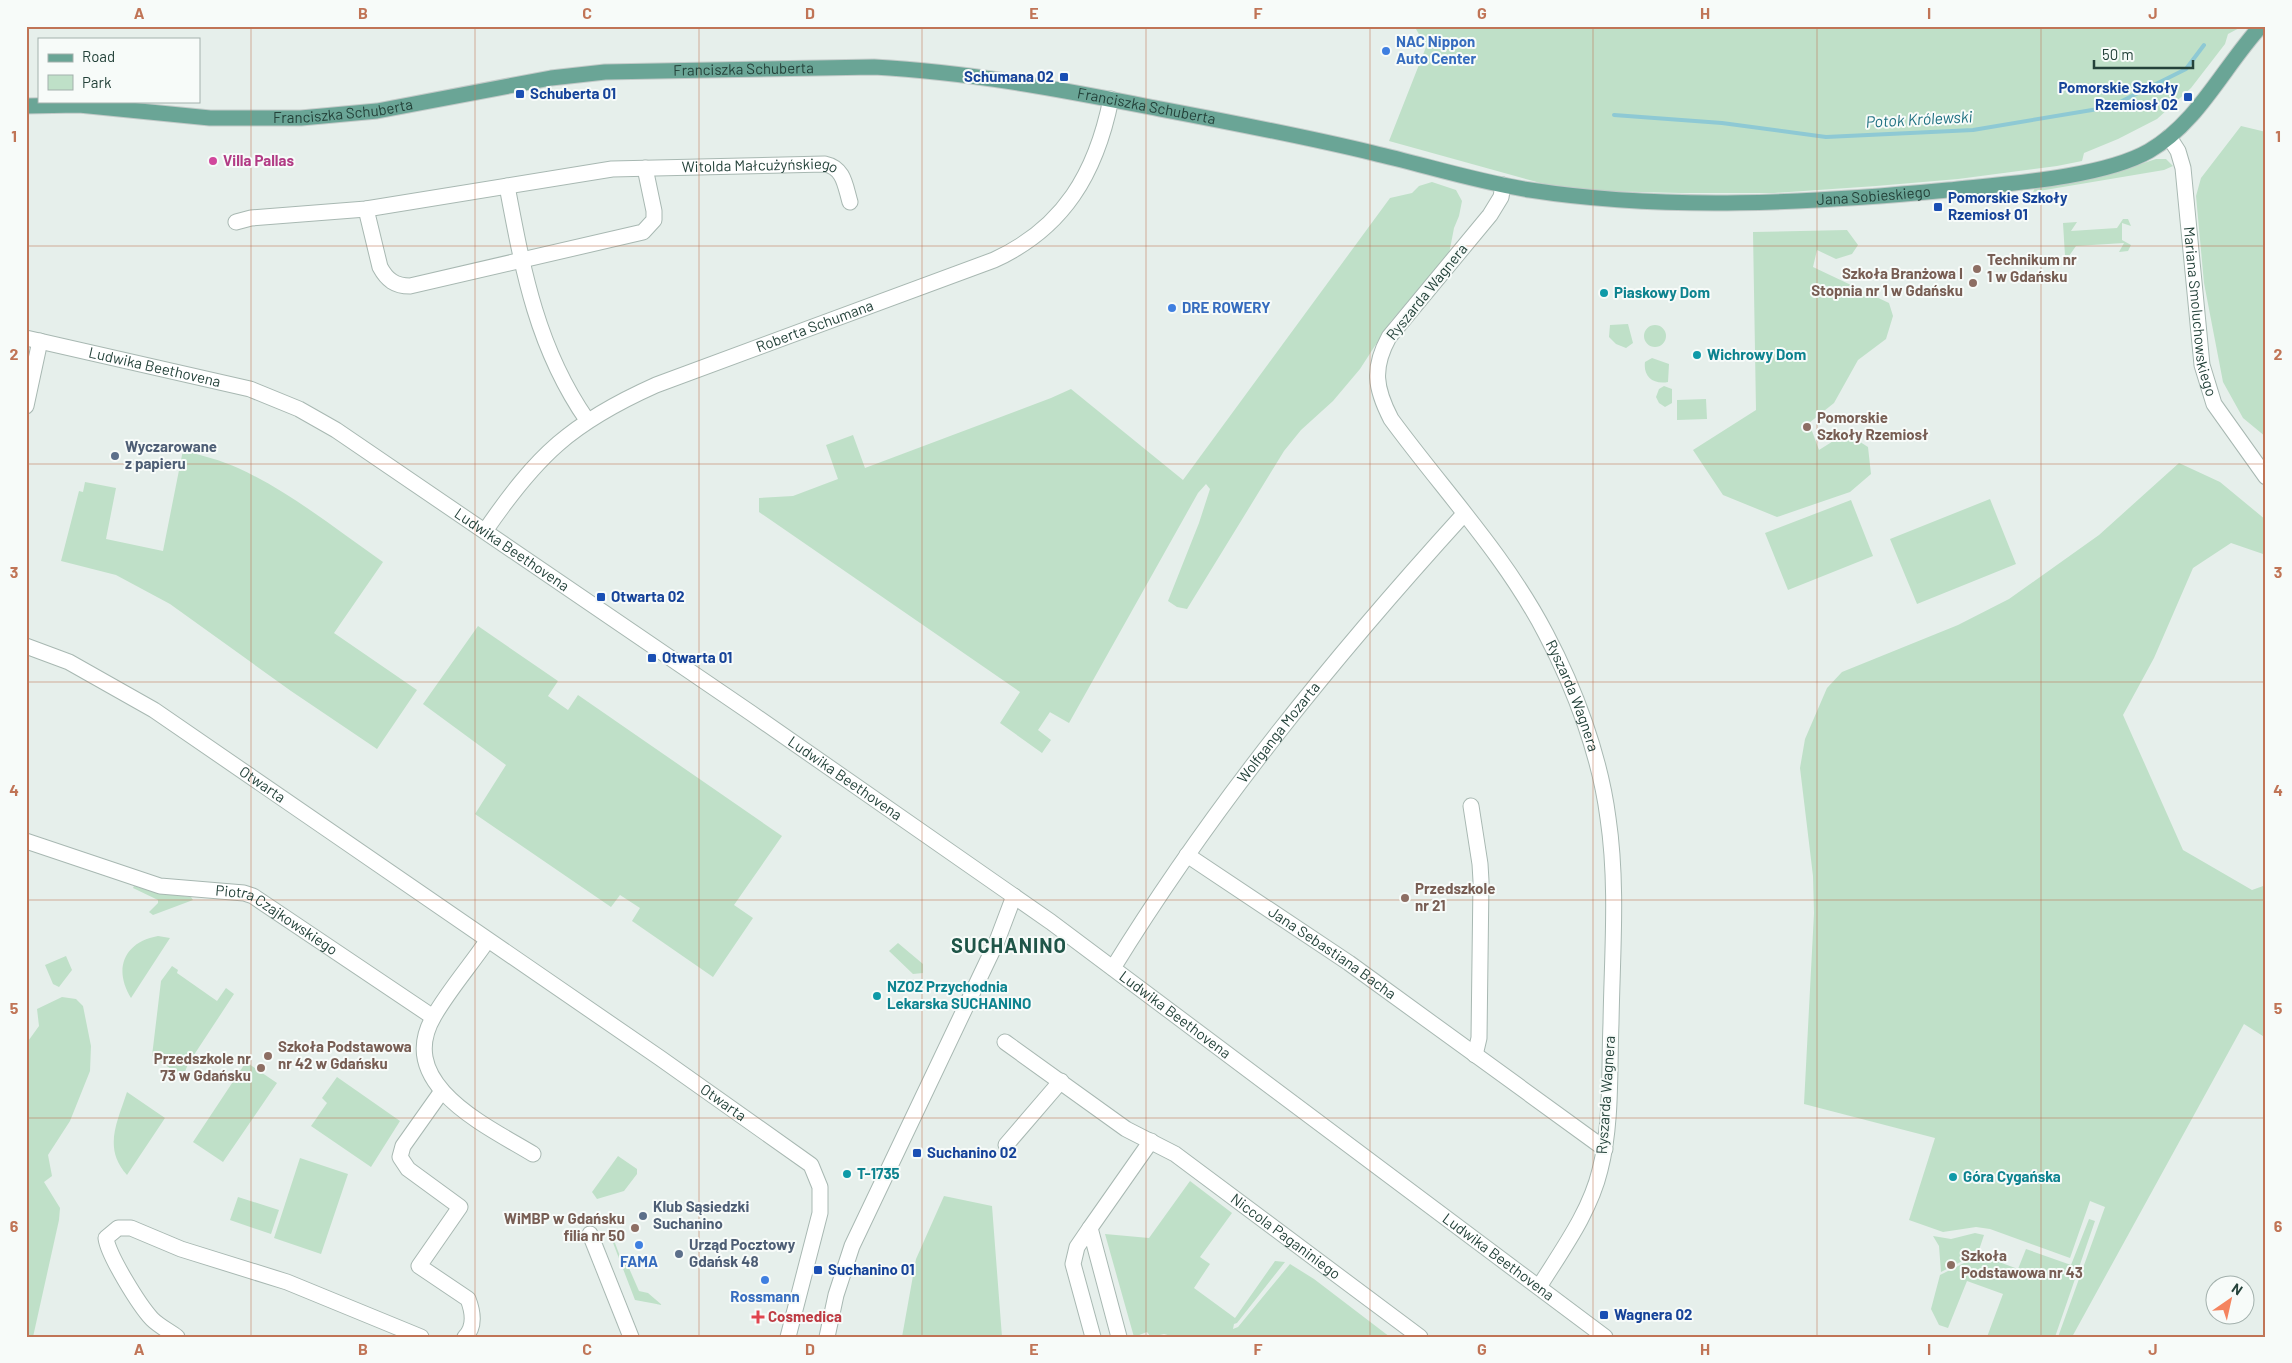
<svg xmlns="http://www.w3.org/2000/svg" width="2292" height="1363" font-family="Barlow,sans-serif">
  <style>
    .green { fill: #bfe0c8 }
    .lines { fill: none; stroke-linecap: round; stroke-linejoin: round }
    .stream { stroke: #8ec9d4; stroke-width: 4 }
    .minor-casing { stroke: #a8b8b2; stroke-width: 17 }
    .major-casing { stroke: #c2cac8; stroke-width: 17 }
    .minor { stroke: #fff; stroke-width: 15 }
    .major { stroke: #6aa596; stroke-width: 15 }
    .grid { fill: none; stroke: #c07456; stroke-width: 1; stroke-opacity: 0.55 }
    .shop-dot { fill: #3f7fe0; stroke: #f7fbf9; stroke-width: 2 }
    .transit-dot { fill: #1a4fb4; stroke: #f7fbf9; stroke-width: 2 }
    .hotel-dot { fill: #d1479c; stroke: #f7fbf9; stroke-width: 2 }
    .education-dot { fill: #8d6e63; stroke: #f7fbf9; stroke-width: 2 }
    .culture-dot { fill: #0f9aa8; stroke: #f7fbf9; stroke-width: 2 }
    .service-dot { fill: #5c6f8a; stroke: #f7fbf9; stroke-width: 2 }
    .health-dot { fill: #e0444e; stroke: #f7fbf9; stroke-width: 2 }
    .labels { text-anchor: middle; stroke-width: 4; stroke-linejoin: round; paint-order: stroke }
    .shop-label { font-size: 15px; font-weight: bold; fill: #366cbe; stroke: #f7fbf9; text-anchor: start }
    .street-label { font-size: 15px; fill: #24423a; stroke: #f7fbf9 }
    .transit-label { font-size: 15px; font-weight: bold; fill: #164399; stroke: #f7fbf9; text-anchor: start }
    .hotel-label { font-size: 15px; font-weight: bold; fill: #b23c85; stroke: #f7fbf9; text-anchor: start }
    .education-label { font-size: 15px; font-weight: bold; fill: #785e54; stroke: #f7fbf9; text-anchor: start }
    .culture-label { font-size: 15px; font-weight: bold; fill: #0d838f; stroke: #f7fbf9; text-anchor: start }
    .service-label { font-size: 15px; font-weight: bold; fill: #4e5e75; stroke: #f7fbf9; text-anchor: start }
    .health-label { font-size: 15px; font-weight: bold; fill: #be3a42; stroke: #f7fbf9; text-anchor: start }
    .water-label { font-size: 16px; font-style: italic; fill: #1c6f80; stroke: #f7fbf9 }
    .district-label { font-size: 20px; font-weight: bold; letter-spacing: 1px; fill: #1f5548; stroke: #f7fbf9 }
    .neatline { fill: none; stroke: #c07456; stroke-width: 2 }
    .grid-label { font-size: 16px; text-anchor: middle; font-weight: bold; fill: #c07456 }
  </style>
  <rect width="100%" height="100%" fill="#e6efeb"/>
  <!-- green -->
  <path class="green" d="M1403,26H2243L2228,34L2225,44L2191,88L2157,119L2118,139L2084,153L2082,161L2057,166L1958,179L1876,186L1774,193H1681L1602,191L1544,184L1389,141L1426,47L1416,29Z
    M2241,126L2266,132V437L2243,418L2223,382L2204,283L2196,196L2201,178Z
    M2156,159H2166L2173,166L2164,170L2033,192L2035,188L2113,173Z
    M1432,182L1456,190L1462,201L1459,216L1454,228L1449,254L1391,321L1360,369L1333,401L1301,430L1284,451L1187,609L1177,607L1168,601L1199,523L1210,489L1206,484L1198,493L1069,723L1048,711L1050,712L1038,730L1051,740L1042,753L1000,723L1020,692L759,512V498L793,496L838,479L826,445L853,435L865,468L1051,398L1071,389L1183,480L1390,198L1412,193L1419,186Z
    M2123,219H2128L2131,226L2122,223V240L2131,245L2128,251L2119,252L2124,243L2076,246L2069,256H2065L2063,223L2077,222L2071,231L2117,228Z
    M1847,230L1858,245L1852,254L1836,259L1817,250L1813,267L1889,303L1893,316L1886,339L1858,360L1834,403L1809,423L1819,450L1846,433L1868,447L1871,474L1850,492L1777,517L1723,495L1693,450L1756,410L1753,232Z
    M1628,324L1633,343L1626,348L1616,344L1609,337L1610,325Z
    M1644 336a11 11 0 1 1 22 0a11 11 0 1 1-22 0Z
    M1652,358L1669,364L1668,382C1653,385 1643,376 1645,362Z
    M1664,386L1672,389V403L1665,407L1659,403L1656,397L1659,389Z
    M1706,399L1707,419L1677,420V400Z
    M183,450C202,456 221,460 238,468C290,492 336,529 383,562L334,633L417,690L377,749L291,691L170,604L116,575L61,561L79,491L83,492L85,482L116,488L106,539L163,551Z
    M2179,463L2220,482L2266,520V555L2231,543L2193,568L2154,658L2123,715L2183,850L2252,890L2266,885V1038L2244,1024L2072,1337H2058L2105,1207L2090,1201L2070,1258L1990,1229L1976,1227L1943,1232L1909,1220L1935,1138L1804,1104L1814,913L1813,876L1800,768L1805,739L1827,688L1842,672L1958,625L2009,599L2099,535Z
    M1990,499L2016,564L1917,604L1890,539Z
    M1851,500L1873,556L1788,590L1765,533Z
    M478,626L558,681L548,696L568,710L578,695L782,836L734,905L753,918L713,977L632,921L640,908L620,895L611,907L475,814L506,765L423,704Z
    M134,886L159,893L191,897L193,900L153,915L149,912L158,903V900L133,888Z
    M158,936L170,938L131,998C113,969 124,942 158,936Z
    M898,943L923,964V973L913,974L889,951Z
    M66,956L72,970L59,987L53,984L45,965Z
    M172,966L178,970L177,973L217,1001L226,988L234,994L188,1064L183,1077L152,1056L161,981Z
    M62,997L76,999L83,1006L91,1046L90,1071L70,1121L48,1155L52,1176L44,1182L60,1208L59,1220L33,1337H26V1044L39,1026L37,1009Z
    M246,1062L277,1083L223,1162L193,1142Z
    M337,1077L400,1121L371,1167L311,1126L327,1103L322,1098Z
    M127,1092L165,1118L127,1175C103,1148 117,1123 127,1092Z
    M618,1156L637,1169V1174L624,1191L597,1199L592,1192Z
    M300,1158L348,1174L321,1254L274,1238Z
    M1190,1181L1232,1213L1200,1257L1210,1264L1194,1288L1235,1318L1275,1261L1285,1262L1237,1323L1234,1324L1233,1329L1238,1327L1290,1264L1314,1279L1390,1337H1175L1164,1334L1151,1337L1147,1332L1134,1337L1105,1234L1149,1238Z
    M944,1196L992,1206L1002,1337H902L916,1259Z
    M238,1197L279,1210L271,1234L230,1220Z
    M2089,1219L2095,1221L2055,1337H1987L2003,1294L1967,1281L1948,1328L1939,1325L1931,1309L1940,1275L1980,1255L2018,1269L2026,1249L2071,1265Z
    M1975,1233L1984,1235L1978,1253L1941,1272L1939,1246L1933,1236L1951,1239Z
    M610,1235H612L621,1259H625L639,1291L648,1293L662,1305L635,1300Z"/>
  <g class="lines">
    <!-- stream -->
    <path class="stream" d="M1614,115L1722,123L1826,137L1973,130L2110,107L2186,69L2204,45"/>
    <defs>
      <g id="minor">
        <path id="s1" d="M2169,137L2178,151L2183,168L2202,365L2214,404L2266,477"/>
        <path id="s2" d="M1503,185L1501,197L1490,215L1389,337C1372,368 1375,388 1391,419C1443,490 1505,555 1546,634C1575,689 1600,756 1608,818C1618,885 1612,955 1611,1023C1609,1071 1612,1123 1600,1170C1590,1212 1562,1250 1539,1287"/>
        <path d="M507,186C523,271 537,348 587,420"/>
        <path d="M366,209L380,267C387,280 395,286 410,286L643,232L654,220V211L645,168"/>
        <path id="s3" d="M236,222L251,218L366,209L612,169L825,164C844,168 845,185 850,202"/>
        <path id="s4" d="M26,338L250,389L299,409L336,430L751,713L1051,922L1605,1337"/>
        <path d="M26,406L40,341"/>
        <path id="s5" d="M485,531C537,455 571,423 656,385L994,260C1064,228 1096,173 1111,99"/>
        <path id="s6" d="M26,646L69,662L154,710L660,1058L811,1165L820,1187V1213L788,1337"/>
        <path d="M1471,806L1480,864L1481,881L1479,1038L1475,1055"/>
        <path id="s7" d="M26,841L160,886L244,893L253,896L433,1017"/>
        <path id="s8" d="M1187,855L1349,963L1605,1149"/>
        <path d="M487,941C470,966 449,990 434,1016C394,1084 487,1126 533,1154"/>
        <path id="s9" d="M1113,968C1214,804 1335,656 1464,514"/>
        <path id="s10" d="M1005,1042L1126,1129L1175,1154L1420,1337"/>
        <path d="M442,1091L403,1146L400,1157L408,1169L460,1207L419,1266L468,1299C473,1312 475,1327 465,1337"/>
        <path d="M1006,1145L1061,1081"/>
        <path d="M1090,1228L1077,1247L1073,1264L1093,1337"/>
        <path d="M590,1234L631,1337"/>
        <path d="M177,1337C169,1331 159,1326 152,1319C139,1305 108,1255 106,1238L118,1228H131L181,1249L287,1282L421,1337"/>
        <path d="M827,1337L836,1295L852,1246L997,941L1014,896"/>
        <path d="M1119,1337L1090,1228L1151,1141"/>
      </g>
      <g id="major">
        <path id="s11" d="M26,106L79,105L210,118H301L377,111L551,78L605,72L874,67C968,72 1058,89 1150,107C1224,121 1299,135 1373,153C1425,165 1477,182 1530,190C1666,211 1812,203 1948,190C2003,184 2102,178 2149,151C2198,123 2224,66 2261,26"/>
      </g>
    </defs>
    <!-- minor casing -->
    <use href="#minor" class="minor-casing"/>
    <!-- major casing -->
    <use href="#major" class="major-casing"/>
    <!-- minor -->
    <use href="#minor" class="minor"/>
    <!-- major -->
    <use href="#major" class="major"/>
  </g>
  <!-- grid -->
  <path class="grid" d="M251,26V1337M475,26V1337M699,26V1337M922,26V1337M1146,26V1337M1370,26V1337M1593,26V1337M1817,26V1337M2041,26V1337M26,246H2266M26,464H2266M26,682H2266M26,900H2266M26,1118H2266"/>
  <!-- markers -->
  <g class="shop-dot">
    <circle cx="1386" cy="51" r="5"/>
    <circle cx="1172" cy="308" r="5"/>
    <circle cx="639" cy="1245" r="5"/>
    <circle cx="765" cy="1280" r="5"/>
  </g>
  <g class="transit-dot">
    <rect x="1059" y="72" width="10" height="10" rx="2.5"/>
    <rect x="515" y="89" width="10" height="10" rx="2.5"/>
    <rect x="2183" y="92" width="10" height="10" rx="2.5"/>
    <rect x="1933" y="202" width="10" height="10" rx="2.5"/>
    <rect x="596" y="592" width="10" height="10" rx="2.5"/>
    <rect x="647" y="653" width="10" height="10" rx="2.5"/>
    <rect x="912" y="1148" width="10" height="10" rx="2.5"/>
    <rect x="813" y="1265" width="10" height="10" rx="2.5"/>
    <rect x="1599" y="1310" width="10" height="10" rx="2.5"/>
  </g>
  <circle class="hotel-dot" cx="213" cy="161" r="5"/>
  <g class="education-dot">
    <circle cx="1977" cy="269" r="5"/>
    <circle cx="1973" cy="283" r="5"/>
    <circle cx="1807" cy="427" r="5"/>
    <circle cx="1405" cy="898" r="5"/>
    <circle cx="268" cy="1056" r="5"/>
    <circle cx="261" cy="1068" r="5"/>
    <circle cx="635" cy="1228" r="5"/>
    <circle cx="1951" cy="1265" r="5"/>
  </g>
  <g class="culture-dot">
    <circle cx="1604" cy="293" r="5"/>
    <circle cx="1697" cy="355" r="5"/>
    <circle cx="877" cy="996" r="5"/>
    <circle cx="847" cy="1174" r="5"/>
    <circle cx="1953" cy="1177" r="5"/>
  </g>
  <g class="service-dot">
    <circle cx="115" cy="456" r="5"/>
    <circle cx="643" cy="1216" r="5"/>
    <circle cx="679" cy="1254" r="5"/>
  </g>
  <path class="health-dot" d="M755.5 1309.5h5v5h5v5h-5v5h-5v-5h-5v-5h5z"/>
  <g class="labels">
    <!-- shop labels -->
    <g class="shop-label">
      <text x="1396" y="47">NAC Nippon<tspan x="1396" dy="17">Auto Center</tspan></text>
      <text x="1182" y="313">DRE ROWERY</text>
      <text x="639" y="1267" text-anchor="middle">FAMA</text>
      <text x="765" y="1302" text-anchor="middle">Rossmann</text>
    </g>
    <!-- street labels -->
    <g class="street-label">
      <text dy="5" stroke="none"><textPath href="#s11" startOffset="722">Franciszka Schuberta</textPath></text>
      <text dy="5" stroke="none"><textPath href="#s11" startOffset="1128">Franciszka Schuberta</textPath></text>
      <text dy="5" stroke="none"><textPath href="#s11" startOffset="318">Franciszka Schuberta</textPath></text>
      <text dy="5" stroke="none"><textPath href="#s3" startOffset="528">Witolda Małcużyńskiego</textPath></text>
      <text dy="5" stroke="none"><textPath href="#s11" startOffset="1865">Jana Sobieskiego</textPath></text>
      <text transform="translate(1427 292) rotate(-51)" y="5">Ryszarda Wagnera</text>
      <text dy="5" stroke="none"><textPath href="#s1" startOffset="179">Mariana Smoluchowskiego</textPath></text>
      <text dy="5" stroke="none"><textPath href="#s5" startOffset="398">Roberta Schumana</textPath></text>
      <text dy="5" stroke="none"><textPath href="#s4" startOffset="132">Ludwika Beethovena</textPath></text>
      <text dy="5" stroke="none"><textPath href="#s4" startOffset="538">Ludwika Beethovena</textPath></text>
      <text dy="5" stroke="none"><textPath href="#s2" startOffset="611">Ryszarda Wagnera</textPath></text>
      <text dy="5" stroke="none"><textPath href="#s9" startOffset="288">Wolfganga Mozarta</textPath></text>
      <text dy="5" stroke="none"><textPath href="#s4" startOffset="942">Ludwika Beethovena</textPath></text>
      <text dy="5" stroke="none"><textPath href="#s6" startOffset="275">Otwarta</textPath></text>
      <text dy="5" stroke="none"><textPath href="#s7" startOffset="266">Piotra Czajkowskiego</textPath></text>
      <text dy="5" stroke="none"><textPath href="#s8" startOffset="175">Jana Sebastiana Bacha</textPath></text>
      <text dy="5" stroke="none"><textPath href="#s4" startOffset="1348">Ludwika Beethovena</textPath></text>
      <text transform="translate(1606 1095) rotate(-86)" y="5">Ryszarda Wagnera</text>
      <text dy="5" stroke="none"><textPath href="#s6" startOffset="835">Otwarta</textPath></text>
      <text dy="5" stroke="none"><textPath href="#s10" startOffset="342">Niccola Paganiniego</textPath></text>
      <text dy="5" stroke="none"><textPath href="#s4" startOffset="1752">Ludwika Beethovena</textPath></text>
    </g>
    <!-- transit labels -->
    <g class="transit-label">
      <text x="1054" y="82" text-anchor="end">Schumana 02</text>
      <text x="2178" y="93" text-anchor="end">Pomorskie Szkoły<tspan x="2178" dy="17">Rzemiosł 02</tspan></text>
      <text x="530" y="99">Schuberta 01</text>
      <text x="1948" y="203">Pomorskie Szkoły<tspan x="1948" dy="17">Rzemiosł 01</tspan></text>
      <text x="611" y="602">Otwarta 02</text>
      <text x="662" y="663">Otwarta 01</text>
      <text x="927" y="1158">Suchanino 02</text>
      <text x="828" y="1275">Suchanino 01</text>
      <text x="1614" y="1320">Wagnera 02</text>
    </g>
    <!-- hotel labels -->
    <g class="hotel-label">
      <text x="223" y="166">Villa Pallas</text>
    </g>
    <!-- education labels -->
    <g class="education-label">
      <text x="1987" y="265">Technikum nr<tspan x="1987" dy="17">1 w Gdańsku</tspan></text>
      <text x="1963" y="279" text-anchor="end">Szkoła Branżowa I<tspan x="1963" dy="17">Stopnia nr 1 w Gdańsku</tspan></text>
      <text x="1817" y="423">Pomorskie<tspan x="1817" dy="17">Szkoły Rzemiosł</tspan></text>
      <text x="1415" y="894">Przedszkole<tspan x="1415" dy="17">nr 21</tspan></text>
      <text x="278" y="1052">Szkoła Podstawowa<tspan x="278" dy="17">nr 42 w Gdańsku</tspan></text>
      <text x="251" y="1064" text-anchor="end">Przedszkole nr<tspan x="251" dy="17">73 w Gdańsku</tspan></text>
      <text x="625" y="1224" text-anchor="end">WiMBP w Gdańsku<tspan x="625" dy="17">filia nr 50</tspan></text>
      <text x="1961" y="1261">Szkoła<tspan x="1961" dy="17">Podstawowa nr 43</tspan></text>
    </g>
    <!-- culture labels -->
    <g class="culture-label">
      <text x="1614" y="298">Piaskowy Dom</text>
      <text x="1707" y="360">Wichrowy Dom</text>
      <text x="887" y="992">NZOZ Przychodnia<tspan x="887" dy="17">Lekarska SUCHANINO</tspan></text>
      <text x="857" y="1179">T-1735</text>
      <text x="1963" y="1182">Góra Cygańska</text>
    </g>
    <!-- service labels -->
    <g class="service-label">
      <text x="125" y="452">Wyczarowane<tspan x="125" dy="17">z papieru</tspan></text>
      <text x="653" y="1212">Klub Sąsiedzki<tspan x="653" dy="17">Suchanino</tspan></text>
      <text x="689" y="1250">Urząd Pocztowy<tspan x="689" dy="17">Gdańsk 48</tspan></text>
    </g>
    <!-- health labels -->
    <g class="health-label">
      <text x="768" y="1322">Cosmedica</text>
    </g>
    <!-- water labels -->
    <g class="water-label">
      <text transform="translate(1919 119) rotate(-3)" y="6">Potok Królewski</text>
    </g>
    <!-- district labels -->
    <g class="district-label">
      <text x="1009" y="953">SUCHANINO</text>
    </g>
  </g>
  <!-- border -->
  <rect width="2292" height="1363" fill="none" stroke="#f7fbf9" stroke-width="55"/>
  <!-- legend -->
  <rect x="38" y="38" width="162" height="65" fill="#f7fbf9" stroke="#a3b1ad"/>
  <rect x="48" y="54" width="25" height="8" fill="#6aa596" stroke="#a3b1ad"/>
  <text x="82" y="62" font-size="15" fill="#24423a">Road</text>
  <rect x="48" y="75" width="25" height="15" fill="#bfe0c8" stroke="#a3b1ad"/>
  <text x="82" y="88" font-size="15" fill="#24423a">Park</text>
  <!-- north arrow -->
  <g transform="translate(2230 1300) rotate(34)"><circle r="24" fill="#f7fbf9" stroke="#a3b1ad"/>
  <path d="M0-4L9 19L0 12L-9 19Z" fill="#f4845f"/>
  <text y="-8" font-size="14" font-weight="bold" text-anchor="middle" fill="#24423a">N</text>
  </g>
  <!-- scale -->
  <path d="M2094 60v8h99v-8" fill="none" stroke="#24423a" stroke-width="2.5"/>
  <text x="2102" y="60" font-size="15" fill="#24423a" stroke="#f7fbf9" stroke-width="4" paint-order="stroke">50 m</text>
  <rect x="28" y="28" width="2236" height="1308" class="neatline"/>
  <g class="grid-label">
    <text x="139" y="19">A</text>
    <text x="363" y="19">B</text>
    <text x="587" y="19">C</text>
    <text x="810" y="19">D</text>
    <text x="1034" y="19">E</text>
    <text x="1258" y="19">F</text>
    <text x="1482" y="19">G</text>
    <text x="1705" y="19">H</text>
    <text x="1929" y="19">I</text>
    <text x="2153" y="19">J</text>
    <text x="14" y="142">1</text>
    <text x="2278" y="142">1</text>
    <text x="14" y="360">2</text>
    <text x="2278" y="360">2</text>
    <text x="14" y="578">3</text>
    <text x="2278" y="578">3</text>
    <text x="14" y="796">4</text>
    <text x="2278" y="796">4</text>
    <text x="14" y="1014">5</text>
    <text x="2278" y="1014">5</text>
    <text x="14" y="1232">6</text>
    <text x="2278" y="1232">6</text>
    <text x="139" y="1355">A</text>
    <text x="363" y="1355">B</text>
    <text x="587" y="1355">C</text>
    <text x="810" y="1355">D</text>
    <text x="1034" y="1355">E</text>
    <text x="1258" y="1355">F</text>
    <text x="1482" y="1355">G</text>
    <text x="1705" y="1355">H</text>
    <text x="1929" y="1355">I</text>
    <text x="2153" y="1355">J</text>
  </g>
</svg>
